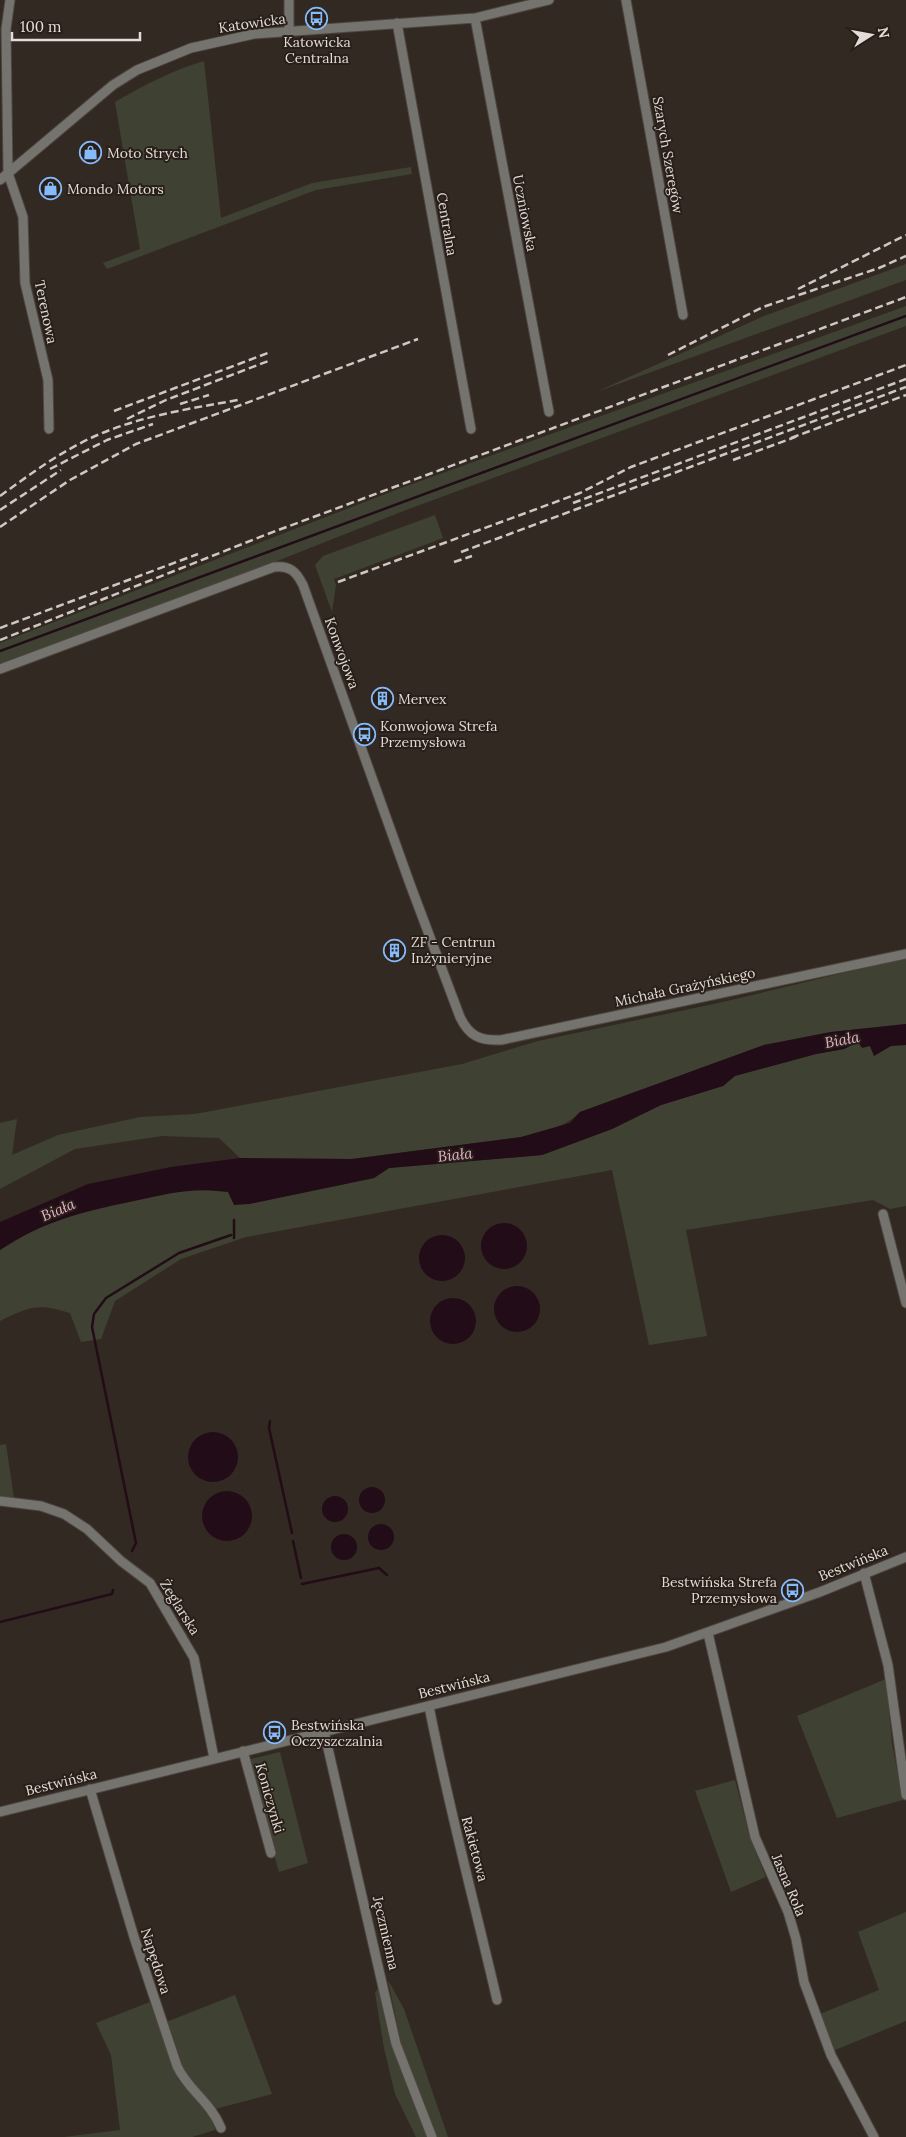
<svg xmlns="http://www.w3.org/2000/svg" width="906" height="2137" font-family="Lora,serif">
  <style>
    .green { fill: #3f4232 }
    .water { fill: #210c17 }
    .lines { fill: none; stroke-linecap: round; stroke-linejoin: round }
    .stream { stroke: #210c17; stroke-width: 2.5 }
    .minor-casing { stroke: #4f4540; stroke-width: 11 }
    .minor { stroke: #75736e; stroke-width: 9 }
    .rail { stroke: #cec7c3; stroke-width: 2.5; stroke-dasharray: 8 4; stroke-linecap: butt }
    .labels { text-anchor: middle; stroke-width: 4; stroke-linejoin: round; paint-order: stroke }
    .street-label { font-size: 14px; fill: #e2dbd7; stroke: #291f19 }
    .poi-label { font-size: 14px; fill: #e2dbd7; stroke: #291f19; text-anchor: start }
    .water-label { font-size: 15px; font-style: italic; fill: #e5afc9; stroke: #291f19 }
  </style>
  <rect width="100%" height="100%" fill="#332923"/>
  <!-- green -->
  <path class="green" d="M204,61L221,218L312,183L411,167L412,174L316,190L107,269L103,263L140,249L115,102C143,86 172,70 204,61Z
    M906,264V280L596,392L764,316Z
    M906,306V326L406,510L272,563L0,664V643L401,488Z
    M435,515L443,538L334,579L336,585L332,612L315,565L323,556Z
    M906,958V1024L831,1032L764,1045L580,1112C564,1128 543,1132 521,1137L352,1159L240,1158L219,1138L162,1136L75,1149L0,1189V1123L17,1119L12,1155L58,1135L140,1117L195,1114L462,1064L538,1041L723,1002Z
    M858,1042L870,1046L874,1056L891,1045H906V1206L890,1209L873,1200L686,1230L707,1336L649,1345L612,1170L246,1237L181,1259L115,1301L101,1339L81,1342L70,1313C38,1303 30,1306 0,1321V1250L39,1227L66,1216L189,1189L228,1192L249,1204L374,1178L389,1168L542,1155L612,1129L661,1105L723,1086L734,1076L816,1054L844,1049Z
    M6,1444L14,1498L0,1496V1445Z
    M886,1679L892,1744L903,1800L837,1818L797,1716Z
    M280,1752L308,1863L279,1872L247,1760Z
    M735,1780L750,1838L766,1877L731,1892L695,1791Z
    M906,1912V2021L835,2050L820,2014L879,1990L858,1932Z
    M388,1980L404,2009L448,2137H436L432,2126L401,2043Z
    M380,1986L429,2137H416L395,2094L384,2048L375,1993Z
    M235,1995L272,2094L215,2109L180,2067L166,2022Z
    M150,2002L178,2080L198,2099L211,2117L215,2130L192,2137H64L120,2130L111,2055L96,2023Z"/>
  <!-- water -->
  <path class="water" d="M906,1024V1045L891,1046L874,1056L870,1046L862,1048L858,1042L844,1049L816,1054L735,1076L723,1086L661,1105L612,1129L542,1155L389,1168L374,1178L249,1204L234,1205L228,1192C191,1187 168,1194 133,1201C85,1211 41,1222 0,1250V1222L88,1184L171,1167L240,1158L352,1159L521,1137L570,1123L580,1112L764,1045L831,1032Z
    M481 1246a23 23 0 1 1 46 0a23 23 0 1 1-46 0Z
    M419 1258a23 23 0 1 1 46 0a23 23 0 1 1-46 0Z
    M494 1309a23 23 0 1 1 46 0a23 23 0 1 1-46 0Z
    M430 1321a23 23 0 1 1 46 0a23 23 0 1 1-46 0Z
    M188 1457a25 25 0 1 1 50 0a25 25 0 1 1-50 0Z
    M359 1500a13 13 0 1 1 26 0a13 13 0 1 1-26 0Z
    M202 1516a25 25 0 1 1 50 0a25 25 0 1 1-50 0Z
    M322 1509a13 13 0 1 1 26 0a13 13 0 1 1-26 0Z
    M368 1537a13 13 0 1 1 26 0a13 13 0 1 1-26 0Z
    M331 1547a13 13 0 1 1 26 0a13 13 0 1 1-26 0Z"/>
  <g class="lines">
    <!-- stream -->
    <path class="stream" d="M0,651L906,316
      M234,1238V1220
      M270,1421L269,1428L292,1533
      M293,1541L301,1578
      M132,1551L136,1543L92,1327L94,1314L106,1298L179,1253L231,1235
      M302,1584L379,1568L387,1575
      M0,1622L112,1594L113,1590"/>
    <defs>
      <path id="minor" d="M10,0L6,29L8,173L23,217L25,283L48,380L49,429
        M289,0V31
        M626,0L683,315
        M475,18L549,412
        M397,23L471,429
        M0,180L113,85L137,70L191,48L254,34L475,18L549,0
        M0,669L274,567C289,565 296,571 303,585L410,884L460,1017C469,1036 480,1041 501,1040L906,954
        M883,1214L906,1303
        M0,1501L41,1506L64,1514L87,1529L121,1561L150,1583L194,1658L214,1758
        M864,1573L888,1665L906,1795
        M708,1633L755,1837L788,1912L796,1939L804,1982L831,2055L874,2137
        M429,1706C448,1805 474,1901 497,2000
        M324,1731L396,2044L432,2137
        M243,1751L271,1853
        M90,1789L134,1937L177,2066C187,2089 210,2101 221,2128
        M0,1812L666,1647L820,1592L906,1557"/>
    </defs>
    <!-- minor casing -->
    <use href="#minor" class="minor-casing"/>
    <!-- minor -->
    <use href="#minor" class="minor"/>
    <!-- rail -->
    <path class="rail" d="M798,289L906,235
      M668,355L763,307L879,268L906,256
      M180,404L209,395
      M114,411L268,353
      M127,419L166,400L271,360
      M791,438L906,395
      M733,460L798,436
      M50,469L107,440L153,424
      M0,496C25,478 49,460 77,445C127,418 182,410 238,400
      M573,503L906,379
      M0,510L61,470
      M0,527L70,480L136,444L418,339
      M461,552L906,387
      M454,562L472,556
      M338,582L580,493L631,467L906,365
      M0,628L198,554
      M0,640L265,535L906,297"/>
  </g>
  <!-- icons -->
  <defs>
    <symbol id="bus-ring" viewBox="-11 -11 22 22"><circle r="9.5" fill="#291f19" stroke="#86bbfb" stroke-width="1.5"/><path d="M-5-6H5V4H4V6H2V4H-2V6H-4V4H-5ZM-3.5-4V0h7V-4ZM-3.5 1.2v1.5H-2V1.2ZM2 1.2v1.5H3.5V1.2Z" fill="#86bbfb"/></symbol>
    <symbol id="shop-ring" viewBox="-11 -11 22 22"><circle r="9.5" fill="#291f19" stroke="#86bbfb" stroke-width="1.5"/><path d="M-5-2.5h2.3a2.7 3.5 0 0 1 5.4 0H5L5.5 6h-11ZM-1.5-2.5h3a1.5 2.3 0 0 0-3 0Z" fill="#86bbfb"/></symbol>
    <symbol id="building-ring" viewBox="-11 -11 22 22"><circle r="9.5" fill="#291f19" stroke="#86bbfb" stroke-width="1.5"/><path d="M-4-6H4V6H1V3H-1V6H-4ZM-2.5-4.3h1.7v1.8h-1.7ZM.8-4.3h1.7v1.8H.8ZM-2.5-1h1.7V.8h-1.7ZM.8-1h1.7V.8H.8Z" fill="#86bbfb"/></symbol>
  </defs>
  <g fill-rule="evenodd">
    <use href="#bus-ring" x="304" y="6" width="25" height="25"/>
    <use href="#shop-ring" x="78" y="140" width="25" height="25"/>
    <use href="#shop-ring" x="38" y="176" width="25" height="25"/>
    <use href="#building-ring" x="370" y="686" width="25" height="25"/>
    <use href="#bus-ring" x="352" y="722" width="25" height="25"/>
    <use href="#building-ring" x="382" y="938" width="25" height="25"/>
    <use href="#bus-ring" x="780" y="1578" width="25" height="25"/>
    <use href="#bus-ring" x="262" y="1720" width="25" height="25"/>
  </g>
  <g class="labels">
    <!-- street labels -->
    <g class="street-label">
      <text transform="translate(252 23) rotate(-8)" y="5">Katowicka</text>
      <text transform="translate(668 155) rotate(80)" y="5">Szarych Szeregów</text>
      <text transform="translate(525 213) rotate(79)" y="5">Uczniowska</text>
      <text transform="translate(447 224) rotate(80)" y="5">Centralna</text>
      <text transform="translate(46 312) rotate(78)" y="5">Terenowa</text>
      <text transform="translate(342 653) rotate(70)" y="5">Konwojowa</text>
      <text transform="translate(685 987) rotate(-12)" y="5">Michała Grażyńskiego</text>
      <text transform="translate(853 1563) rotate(-22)" y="5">Bestwińska</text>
      <text transform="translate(180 1607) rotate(58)" y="5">Żeglarska</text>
      <text transform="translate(454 1685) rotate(-14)" y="5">Bestwińska</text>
      <text transform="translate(61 1782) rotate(-14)" y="5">Bestwińska</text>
      <text transform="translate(270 1798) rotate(74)" y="5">Koniczynki</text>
      <text transform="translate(475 1849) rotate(75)" y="5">Rakietowa</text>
      <text transform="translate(789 1885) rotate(67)" y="5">Jasna Rola</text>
      <text transform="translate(386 1933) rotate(77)" y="5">Jęczmienna</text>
      <text transform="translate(156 1961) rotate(72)" y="5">Napędowa</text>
    </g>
    <!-- poi labels -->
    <g class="poi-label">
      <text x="317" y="47" text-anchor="middle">Katowicka<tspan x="317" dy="16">Centralna</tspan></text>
      <text x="107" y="158">Moto Strych</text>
      <text x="67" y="194">Mondo Motors</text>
      <text x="398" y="704">Mervex</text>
      <text x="380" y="731">Konwojowa Strefa<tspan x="380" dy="16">Przemysłowa</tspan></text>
      <text x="411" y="947">ZF - Centrun<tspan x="411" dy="16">Inżynieryjne</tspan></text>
      <text x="777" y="1587" text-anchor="end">Bestwińska Strefa<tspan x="777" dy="16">Przemysłowa</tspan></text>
      <text x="291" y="1730">Bestwińska<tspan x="291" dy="16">Oczyszczalnia</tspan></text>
    </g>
    <!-- water labels -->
    <g class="water-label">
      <text transform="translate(842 1040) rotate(-10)" y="5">Biała</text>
      <text transform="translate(455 1155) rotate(-6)" y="5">Biała</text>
      <text transform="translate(58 1210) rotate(-23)" y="5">Biała</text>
    </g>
  </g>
  <!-- north arrow -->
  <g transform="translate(871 35) rotate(79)" stroke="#291f19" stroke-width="4" paint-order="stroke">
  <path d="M0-4L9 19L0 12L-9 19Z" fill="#e2dbd7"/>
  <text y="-8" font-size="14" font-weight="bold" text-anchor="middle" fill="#e2dbd7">N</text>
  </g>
  <!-- scale -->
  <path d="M12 32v8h128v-8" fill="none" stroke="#e2dbd7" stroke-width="2.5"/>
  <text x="20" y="32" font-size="15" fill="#e2dbd7" stroke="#291f19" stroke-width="4" paint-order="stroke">100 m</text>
</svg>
